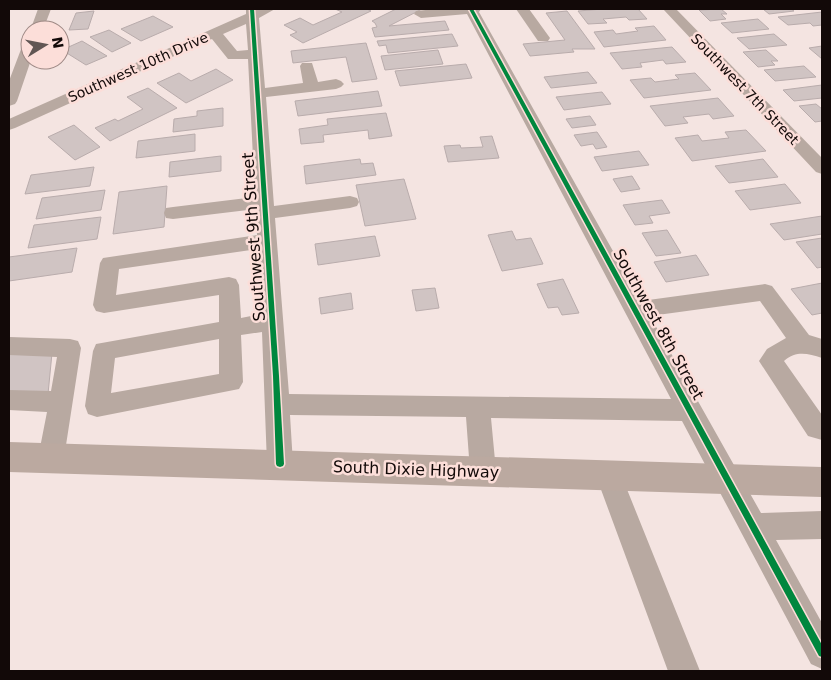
<svg xmlns="http://www.w3.org/2000/svg" width="831" height="680" font-family="'DejaVu Sans',sans-serif">
  <style>
    .building { fill: #d0c4c3; stroke: #b9acac }
    .lines { fill: none; stroke-linecap: round; stroke-linejoin: round }
    .minor { fill: #b8a9a1; fill-rule: evenodd }
    .major { fill: #bba9a0; fill-rule: evenodd }
    .cycleway-casing { stroke: #fcded9; stroke-width: 3 }
    .cycleway { fill: #00873e; fill-rule: evenodd }
    .labels { text-anchor: middle; stroke-width: 5; stroke-linejoin: round; paint-order: stroke }
    .far-street-label { font-size: 14px; fill: #120908; stroke: #fcded9 }
    .street-label { font-size: 16px; fill: #120908; stroke: #fcded9 }
  </style>
  <rect width="100%" height="100%" fill="#f4e4e1"/>
  <!-- building -->
  <path class="building" d="M335,9H367L371,11L303,43L290,35L297,32L284,25L300,18L313,25L342,12Z
    M396,9H422L389,26L445,21L449,30L375,37L372,28L377,27L375,23L372,21Z
    M603,9H638L647,19L629,20L626,17L603,19L607,23L588,24L578,11Z
    M721,9L727,14H721L726,19L710,21L699,10Z
    M763,9H791L794,11L769,14Z
    M94,11L88,29L69,30L76,13Z
    M567,11L595,49H572L574,52L530,56L523,44L565,40L546,13Z
    M822,12V25L813,26L810,23L788,25L778,17Z
    M153,16L173,27L141,41L121,29Z
    M758,19L769,29L732,33L721,23Z
    M654,26L666,40L604,47L594,32L613,30L616,34L638,31L635,28Z
    M109,30L131,43L112,52L90,37Z
    M452,34L458,46L388,53L386,45L379,46L377,41Z
    M774,34L787,45L749,49L737,38Z
    M82,41L107,56L86,65L62,50Z
    M366,43L377,79L352,82L346,57L293,63L291,51Z
    M822,46V59L809,48Z
    M672,47L686,62L666,64L663,60L640,63L642,67L622,69L610,53Z
    M438,50L443,64L385,70L381,56Z
    M766,50L778,61H771L775,65L758,67L743,52Z
    M466,64L472,78L400,86L395,71Z
    M804,66L816,77L775,81L764,70Z
    M216,69L233,80L186,103L157,83L179,73L191,81Z
    M588,72L597,83L551,88L544,77Z
    M695,73L711,90L644,98L630,80L651,78L655,82L679,79L675,75Z
    M822,85V98L794,101L783,90Z
    M148,88L177,108L110,141L95,128L115,119L118,121L143,109L127,97Z
    M378,91L382,106L298,116L295,101Z
    M602,92L611,104L564,110L556,97Z
    M718,98L734,116L713,119L709,114L683,117L688,123L665,126L650,106Z
    M816,104L822,109V121L815,122L799,106Z
    M223,108V126L173,132L174,119L197,116V111Z
    M386,113L392,136L369,139L368,130L323,135L324,142L301,144L299,129L328,125L327,119Z
    M590,116L596,125L572,128L566,119Z
    M74,125L100,147L75,160L48,137Z
    M746,130L766,151L692,161L675,138L698,135L702,141L729,138L725,132Z
    M597,132L607,147L596,149L593,144L581,146L574,135Z
    M195,134V151L136,158L138,141Z
    M492,136L499,158L448,162L444,146L460,145L461,148L483,147L480,137Z
    M639,151L649,165L602,171L594,157Z
    M221,156V171L169,177L170,162Z
    M360,159L361,164L373,163L376,175L306,184L304,166Z
    M763,159L778,177L729,183L715,166Z
    M94,167L90,186L25,194L31,175Z
    M632,176L640,189L621,192L613,179Z
    M404,179L416,219L365,226L356,185Z
    M785,184L801,203L750,210L735,191Z
    M167,186L164,227L113,234L119,192Z
    M105,190L101,210L36,219L42,198Z
    M662,200L670,213L649,216L653,223L635,225L623,205Z
    M822,216V234L784,240L770,224Z
    M101,217L97,239L28,248L34,225Z
    M667,230L681,253L656,256L642,233Z
    M512,231L516,240L531,238L543,264L502,271L488,235Z
    M375,236L380,256L318,265L315,244Z
    M822,238V267L817,268L796,242Z
    M77,248L72,272L9,281V257Z
    M696,255L709,275L666,282L654,262Z
    M563,279L579,313L562,315L558,307L548,308L537,284Z
    M822,283V313L812,315L791,289Z
    M435,288L439,308L416,311L412,290Z
    M351,293L353,309L321,314L319,298Z
    M9,352L52,353L48,394L9,392Z"/>
  <g class="lines">
    <!-- minor -->
    <path class="minor" d="M38,9H51L43,30L30,31Z
      M246,9H275L259,18L265,88L303,83L300,66L302,63H312L318,82L336,79L341,81L344,84L341,87L336,89L266,97L274,206L350,196L357,198L359,202L357,206L350,208L275,218L289,394L671,399L467,14L421,18L414,14L416,11L435,9H481L479,12L641,301L765,284L772,286L809,335L822,339V358C808,354 797,350 784,361L822,415V440L808,436L759,361L767,349L786,338L760,301L650,316L761,513L822,511V539L776,540L822,623V669L811,664L682,421L491,418L496,471L492,480L483,483L474,480L470,471L466,417L290,415L293,464L289,473L280,476L271,473L267,464L262,332L241,335L243,382L239,389L97,417L88,414L85,406L93,351L96,344L219,322V295L104,313L96,311L93,305L100,263L103,258L257,235L256,209L173,219L166,218L164,213L166,208L173,207L255,197L248,59H228L212,39L15,128L9,130V119L246,14ZM246,24L248,50L237,51L223,34ZM258,249L261,314L241,318L239,285L236,279L229,277L116,295L119,269ZM219,339V374L111,393L115,358Z
      M516,9H529L550,38L548,41H538Z
      M663,9H676L822,158V174L816,172Z
      M30,40L31,60L17,101L15,104L9,106V81L23,44L25,41Z
      M9,337L70,339L78,341L81,348L64,458L60,466L51,470L42,466L38,458L47,412L9,410V390L51,391L57,357L9,355Z
      M609,464L618,467L700,671H668L596,476L600,467Z"/>
    <!-- major -->
    <path class="major" d="M9,442L822,467V497L9,472Z"/>
    <defs>
      <path id="cycleway" d="M250,9H254L279,376L284,464L283,466L280,467L277,466L276,464L273,376Z
        M469,9H473L822,645V657L819,656Z"/>
    </defs>
    <!-- cycleway casing -->
    <use href="#cycleway" class="cycleway-casing"/>
    <!-- cycleway -->
    <use href="#cycleway" class="cycleway"/>
  </g>
  <g class="labels">
    <!-- far-street labels -->
    <g class="far-street-label">
      <text transform="translate(138 67) rotate(-24)" y="5">Southwest 10th Drive</text>
      <text transform="translate(745 89) rotate(46)" y="5">Southwest 7th Street</text>
    </g>
    <!-- street labels -->
    <g class="street-label">
      <text transform="translate(253 237) rotate(-94)" y="6">Southwest 9th Street</text>
      <text transform="translate(659 324) rotate(61)" y="6">Southwest 8th Street</text>
      <text transform="translate(416 469) rotate(2)" y="6">South Dixie Highway</text>
    </g>
  </g>
  <!-- border -->
  <rect width="831" height="680" fill="none" stroke="#120908" stroke-width="20"/>
  <!-- north arrow -->
  <g transform="translate(45 45) rotate(80)"><circle r="24" fill="#fcded9" stroke="#9e8985"/>
  <path d="M0-4L9 19L0 12L-9 19Z" fill="#615654"/>
  <text y="-8" font-size="14" font-weight="bold" text-anchor="middle" fill="#120908">N</text>
  </g>
</svg>
